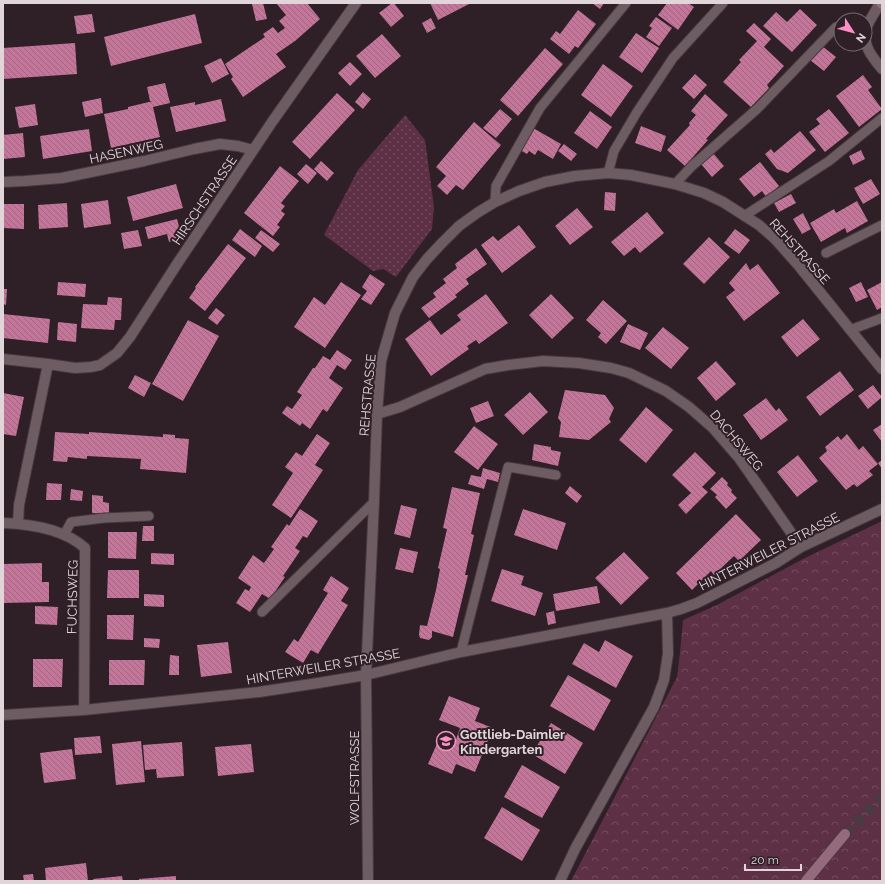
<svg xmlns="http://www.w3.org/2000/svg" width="885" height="884" font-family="Raleway,sans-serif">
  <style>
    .grass { fill: url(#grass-dots) }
    .forest { fill: url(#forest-crowns) }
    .building { fill: url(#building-back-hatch) }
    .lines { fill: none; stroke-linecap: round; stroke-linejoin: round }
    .secondary-tunnel { stroke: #4a3a41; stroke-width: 10; stroke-dasharray: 10 5; stroke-linecap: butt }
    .lane-casing { stroke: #473a3f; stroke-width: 11 }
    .street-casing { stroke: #473a3f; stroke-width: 12 }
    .secondary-casing { stroke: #473a3f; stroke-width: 12 }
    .lane { stroke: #6e5c63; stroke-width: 9 }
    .street { stroke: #6e5c63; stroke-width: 10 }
    .secondary { stroke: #956a7d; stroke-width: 10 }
    .labels { text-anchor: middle; stroke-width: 4; stroke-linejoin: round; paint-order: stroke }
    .street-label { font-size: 13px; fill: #e0d5d9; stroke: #2f1f26 }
    .poi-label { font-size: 13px; font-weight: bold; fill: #e0d5d9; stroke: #2f1f26; text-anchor: start }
  </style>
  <defs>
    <pattern id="grass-dots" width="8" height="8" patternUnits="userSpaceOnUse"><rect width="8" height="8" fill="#5e3046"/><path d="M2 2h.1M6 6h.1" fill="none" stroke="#754d60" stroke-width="1.8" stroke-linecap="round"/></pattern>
    <pattern id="forest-crowns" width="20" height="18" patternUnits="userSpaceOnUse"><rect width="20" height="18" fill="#5e3046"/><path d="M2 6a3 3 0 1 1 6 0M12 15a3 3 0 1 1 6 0" fill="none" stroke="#754d60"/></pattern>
    <pattern id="building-back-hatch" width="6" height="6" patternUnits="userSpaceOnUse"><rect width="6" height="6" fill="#c3759a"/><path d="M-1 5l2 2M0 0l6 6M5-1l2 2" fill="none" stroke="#9d657f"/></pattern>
  </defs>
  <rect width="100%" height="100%" fill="#2f1f26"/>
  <!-- grass -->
  <path class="grass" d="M405,115L425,140L434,207L432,229L396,277L383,269L373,271L324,235L358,170Z"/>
  <!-- forest -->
  <path class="forest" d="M882,521V881H571L677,677L680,653L683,620L717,605L803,559Z"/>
  <!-- building -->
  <path class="building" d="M257,3H263L267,19L256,21L252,4Z
    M276,3H307L320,19L295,41L276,54L286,67L243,97L231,79L233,77L225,64L265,37L263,34L273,27L278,33L285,28L279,21L286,15Z
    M392,3H394L404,16L391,27L379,13Z
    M430,3H471L438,20Z
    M592,3H604L600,9Z
    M667,3H688L694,7L678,30L658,15Z
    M800,9L817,25L792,52L763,26L776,12L787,22Z
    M578,10L596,24L578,48L575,46L569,54L550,39L556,31L560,34Z
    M92,14L95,32L77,34L74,16Z
    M195,14L202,43L111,66L104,37Z
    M656,17L672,28L659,46L646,37L652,28L649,26Z
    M431,18L436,28L427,33L422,23Z
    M754,23L771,39L764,47L784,66L767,85L769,88L751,107L723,82L741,62L739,60L757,41L746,31Z
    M636,33L659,48L642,73L619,57Z
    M382,34L401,56L375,78L356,56Z
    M75,43L77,74L3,79V48Z
    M822,46L836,57L824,71L810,60Z
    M545,48L563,64L518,116L500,100Z
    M221,58L229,74L212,83L204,66Z
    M350,62L362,74L350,86L338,73Z
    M603,64L633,86L611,117L581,95Z
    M695,74L707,85L694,99L682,88Z
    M863,75L872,87L868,90L882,109L859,127L836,96Z
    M165,83L170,103L153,107L160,137L111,148L104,114L128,109V107L153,101H150L147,87Z
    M363,92L371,99L363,109L355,102Z
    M337,93L355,110L310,159L292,142Z
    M705,94L728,115L706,139L708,140L685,166L667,150L690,125L689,123L696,115L691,111Z
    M101,98L103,113L85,117L82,102Z
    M221,99L226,121L176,132L170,107L195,102V105Z
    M35,104L38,125L19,128L15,107Z
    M500,109L512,119L496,138L483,128Z
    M829,109L849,133L825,152L809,132L820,124L816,119Z
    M590,111L612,127L597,149L574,133Z
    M474,122L501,145L463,190L456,185L447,195L437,186L446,176L436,167Z
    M641,126L666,136L661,152L635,143Z
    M533,128L561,144L553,159L538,150L535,155L529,151L527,154L520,150Z
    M89,129L92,151L43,159L40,136Z
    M800,131L816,150L788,173L777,169L765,154L771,149L774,153Z
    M23,133L25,157L3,159V135Z
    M564,144L577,154L571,161L558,151Z
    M861,150L865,159L853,165L849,156Z
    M713,153L724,166L712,177L701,164Z
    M321,161L334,173L327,181L314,169Z
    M760,162L779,186L766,197L762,191L754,197L739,179Z
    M306,164L317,173L308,184L297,174Z
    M280,166L299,181L281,203L285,206L281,211L285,214L277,225L280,227L273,236L244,213Z
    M871,179L880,194L863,204L854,188Z
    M176,184L183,208L133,221L127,197Z
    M605,192L616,193L615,211L604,210Z
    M791,194L796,203L779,212L774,203Z
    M108,200L111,224L84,228L81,204Z
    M857,201L868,221L847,233L845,228L821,242L810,223L834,209L836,213Z
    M67,203L68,227L39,229L38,205Z
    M3,204H24V229L3,228Z
    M577,208L593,227L570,245L555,226Z
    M647,212L664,233L640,253L635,247L624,256L611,242Z
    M803,213L811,229L802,234L793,219Z
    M177,219L182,238L169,242L167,234L148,239L145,227Z
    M519,225L536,247L502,273L481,245L493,236L498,241Z
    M240,229L262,246L255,257L232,240Z
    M735,229L750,240L739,254L724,243Z
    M138,230L142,246L124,249L121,233Z
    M261,230L280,244L273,252L255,238Z
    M709,237L730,257L704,284L683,264Z
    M228,244L246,258L205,311L189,298L196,288L195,287Z
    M476,248L487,264L466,279L469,284L455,295L457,297L429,318L421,308L436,297L433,293L446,283L443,279L457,268L455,264Z
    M746,263L750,270L758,264L780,293L744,321L726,297L735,290L729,283Z
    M370,274L385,284L371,305L361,299L367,291L362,287Z
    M58,282L86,284L85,297L57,295Z
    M341,282L361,295L325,348L294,327L314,297L325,305Z
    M861,282L868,297L856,302L849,288Z
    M882,282V307L877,310L867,290Z
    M3,289H7L6,305L3,304Z
    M486,294L508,323L479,344L476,340L467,346L469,349L431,376L405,339L430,320L441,335L461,320L457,315Z
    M551,294L574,318L552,339L529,315Z
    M108,297L122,298L121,320H115L114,330L81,328L83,304L107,305Z
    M603,300L627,321L606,344L598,337L601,333L586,320Z
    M216,308L225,315L217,325L208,318Z
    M3,314L50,319L48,343L3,338Z
    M803,319L820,339L797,357L781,337Z
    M188,320L219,336L183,401L152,384Z
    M58,322L77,324L76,342L57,340Z
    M628,324L648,333L640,350L620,342Z
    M663,327L689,348L671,369L645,348Z
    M337,350L352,360L345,370L337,365L329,378L343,388L327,412L323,409L310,429L302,423L300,426L282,413L287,406L292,409L302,395L297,392L313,368H315L323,356L330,360Z
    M716,361L736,384L716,401L697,378Z
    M840,371L854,390L820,416L806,397Z
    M135,375L151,383L144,397L128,388Z
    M873,385L882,397L868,409L858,396Z
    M565,390L605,395L614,408L609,419L611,422L589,440L559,437L561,422L558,418Z
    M530,392L548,412L523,435L504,415Z
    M3,393L24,397L16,436L3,434Z
    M766,398L776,411L779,408L788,420L761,440L743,415Z
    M488,401L494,416L476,423L470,408Z
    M646,407L673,430L646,463L619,440Z
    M882,424V442L873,430Z
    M474,426L498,444L478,470L454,452Z
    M55,432L89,434V432L163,437V434L175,435V438L189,439L186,473L140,469L141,459L87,456V459L68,457L67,462L53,461Z
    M317,434L330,443L315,465L323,470L291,518L272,505L293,473L285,467L296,452L302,456Z
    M847,434L859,450L863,446L878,464L869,471L873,475L857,487L854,484L846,490L819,458L827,451L825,447L838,436L841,440Z
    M534,444L551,447V450L561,452L558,466L532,460Z
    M695,452L716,473L702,487L708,492L686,514L678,505L691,493L672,475Z
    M798,455L818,481L797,497L777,472Z
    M882,460V469L878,463Z
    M483,468L500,473L498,482L487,479L484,489L468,484L471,475L481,477Z
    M722,477L728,483L727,485L732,490L731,492L737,498L726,509L715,497L717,495L710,489Z
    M47,483L62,484L61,500H46Z
    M570,486L582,496L577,503L565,493Z
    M452,487L480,493L471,534L474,535L465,575H468L453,637L432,631V637L429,640L420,638L419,635L420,625L427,626L436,590L440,569L438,568L447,529L443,528Z
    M71,489L83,491L82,501L70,500Z
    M92,495L103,496V502L109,503V514L92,513Z
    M401,505L417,509L410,538L394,534Z
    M300,509L318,521L307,538L303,536L295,548L300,551L283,576L285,577L270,599L262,594L250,612L236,603L245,589L249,591L251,587L238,578L253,555L264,563L274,549L271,547L287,524L289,526Z
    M523,509L566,523L557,550L514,535Z
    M736,514L761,540L739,561L734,556L714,575L711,571L692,590L676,573Z
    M143,526H154V541H142Z
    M108,532H137L136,559L108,558Z
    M400,548L418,552L413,573L395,569Z
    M624,552L649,578L621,605L595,578Z
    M151,553L174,554V565L151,564Z
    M42,563V582H49V602L3,603V564Z
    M502,569L524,576L521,585L543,593L535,616L491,601Z
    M108,570H139V598H107Z
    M331,576L349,588L341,601L348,605L318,654L311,650L303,663L285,652L294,639L298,642L328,593L323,590Z
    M597,586L600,603L556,611L553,594Z
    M144,594L164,595V607L144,606Z
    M35,606L58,607L57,625L35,624Z
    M554,611L556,623L548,625L546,613Z
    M107,615H134L133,640L107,639Z
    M144,638L160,639L159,648L144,647Z
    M605,640L633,656L616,688L572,664L584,643L599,652Z
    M228,642L232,673L201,677L197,645Z
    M170,655L179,656V675H169Z
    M33,659H63L62,687H33Z
    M109,660H145L144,685H109Z
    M568,675L611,700L594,731L550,706Z
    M449,696L480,708L475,721L493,728L475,772L456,764L452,774L428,764L439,739L454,745L460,728L439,720Z
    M551,723L583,743L565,774L532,754Z
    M100,736L102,753L75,755L74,738Z
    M141,741L145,782L116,785L112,744Z
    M182,742L184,776L157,778L156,769L145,770L143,745Z
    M251,744L254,772L218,776L215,747Z
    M72,749L76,779L44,783L40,753Z
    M522,765L560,787L542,818L504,797Z
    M502,807L540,830L522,861L484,838Z
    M86,863L88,881H46L45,868Z
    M33,874L34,881H24L23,875Z
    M122,876L123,881H93V879Z
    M176,876V881H139V879Z"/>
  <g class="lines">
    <!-- secondary-tunnel -->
    <path class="secondary-tunnel" d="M845,834L882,797"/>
    <defs>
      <path id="lane" d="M608,173L614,151L637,112L673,58L723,3
        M675,184L692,166L757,109L836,27H841
        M495,202L496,186L540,108L626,3
        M744,216L829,161L882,118
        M826,253L882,225
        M850,330L882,318
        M64,535L71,522L104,518L149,516
        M262,612L374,502
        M461,652L508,467L556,475"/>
      <path id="street" d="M880,3C876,11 869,20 866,29C862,45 872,57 882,69
        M3,182L25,181L62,178L144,161L194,149L220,144L238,146L253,150
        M3,359L48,364L75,368L91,367L100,365L117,353L130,337L177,264L272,122L356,3
        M377,414L400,407L485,369L508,365L543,361L579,363L611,368L629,373L666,391L689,407L713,428L739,458L801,547
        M3,523C31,524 64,529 85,548L84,710
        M18,524L19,505L48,364
        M3,715L84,710L259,692L318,683L366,675L461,652L667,613L681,609L697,603L776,563L801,547L882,509
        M368,881L366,675L374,502L377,414L381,361L395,313L413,277L427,259L441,244L459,226L477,213L495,202L519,191L545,182L575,176L608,173L631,175L675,184L704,193L723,202L759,225L775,239L799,266L882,369
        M560,881L575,849L654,707L664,680L668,654L667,613"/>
      <path id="secondary" d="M881,3L882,4
        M806,881L845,834"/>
    </defs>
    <!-- lane casing -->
    <use href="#lane" class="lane-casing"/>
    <!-- street casing -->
    <use href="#street" class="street-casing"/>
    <!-- secondary casing -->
    <use href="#secondary" class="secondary-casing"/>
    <!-- lane -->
    <use href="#lane" class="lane"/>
    <!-- street -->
    <use href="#street" class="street"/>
    <!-- secondary -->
    <use href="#secondary" class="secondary"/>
  </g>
  <!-- icons -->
  <defs>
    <symbol id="school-ring" viewBox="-11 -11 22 22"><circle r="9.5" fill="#2f1f26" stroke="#fc8fc3" stroke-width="1.5"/><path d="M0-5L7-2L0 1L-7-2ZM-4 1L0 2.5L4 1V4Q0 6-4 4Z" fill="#fc8fc3"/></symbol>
  </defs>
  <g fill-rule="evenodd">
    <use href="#school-ring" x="435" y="730" width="22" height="22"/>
  </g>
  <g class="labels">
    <!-- street labels -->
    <g class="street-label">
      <text transform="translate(126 151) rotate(-12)" y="5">HASENWEG</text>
      <text transform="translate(204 200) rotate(-56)" y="5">HIRSCHSTRASSE</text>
      <text transform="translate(800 251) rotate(48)" y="5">REHSTRASSE</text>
      <text transform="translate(367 395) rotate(-85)" y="5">REHSTRASSE</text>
      <text transform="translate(737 440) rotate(50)" y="5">DACHSWEG</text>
      <text transform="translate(769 551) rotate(-27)" y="5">HINTERWEILER STRASSE</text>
      <text transform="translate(72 597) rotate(-89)" y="5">FUCHSWEG</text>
      <text transform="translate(323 666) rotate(-10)" y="5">HINTERWEILER STRASSE</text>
      <text transform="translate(354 778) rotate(-90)" y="5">WOLFSTRASSE</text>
    </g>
    <!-- poi labels -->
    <g class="poi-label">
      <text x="460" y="739">Gottlieb-Daimler<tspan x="460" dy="15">Kindergarten</tspan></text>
    </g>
  </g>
  <!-- border -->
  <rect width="885" height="884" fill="none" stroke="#e0d5d9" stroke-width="8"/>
  <!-- north arrow -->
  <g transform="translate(853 32) rotate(126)"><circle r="19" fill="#2f1f26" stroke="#76686e"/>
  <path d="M0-3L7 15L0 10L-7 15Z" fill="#fc8fc3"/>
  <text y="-6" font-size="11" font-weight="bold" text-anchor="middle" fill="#e0d5d9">N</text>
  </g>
  <!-- scale -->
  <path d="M745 864v6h56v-6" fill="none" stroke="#e0d5d9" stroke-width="2"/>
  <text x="751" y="864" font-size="12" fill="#e0d5d9" stroke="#2f1f26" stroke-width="3" paint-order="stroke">20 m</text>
</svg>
